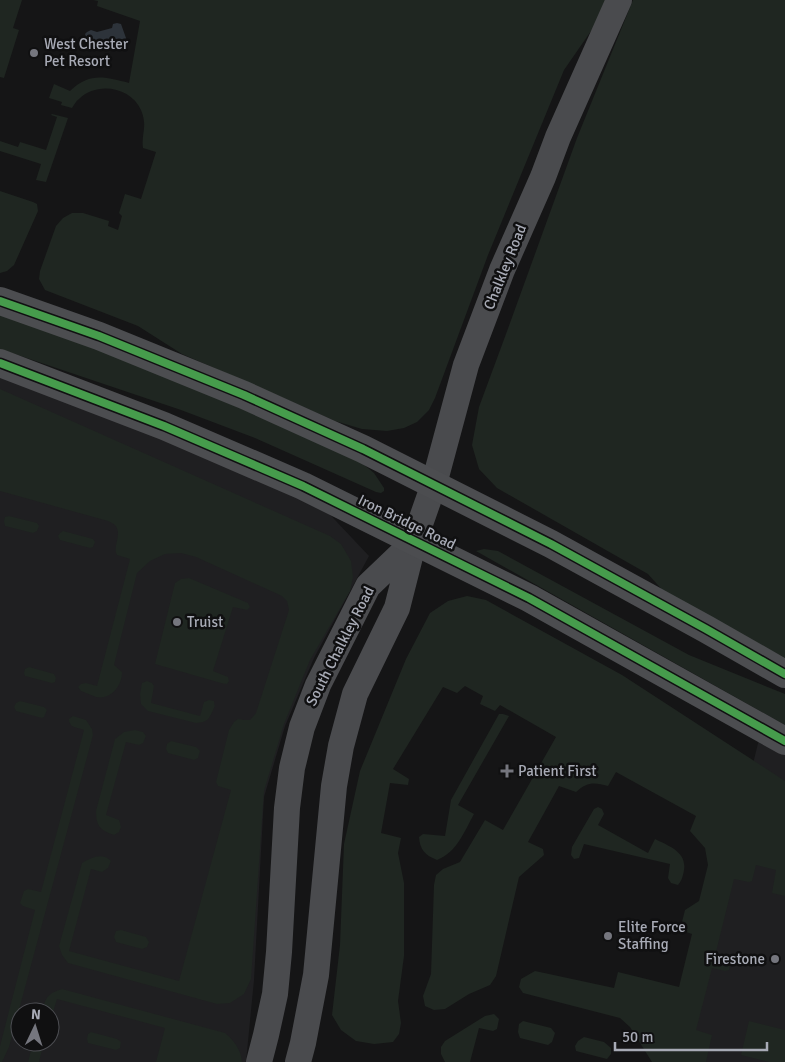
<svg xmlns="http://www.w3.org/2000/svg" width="785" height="1062" font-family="Signika,sans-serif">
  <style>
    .built { fill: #1f1f21; fill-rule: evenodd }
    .green { fill: #1f2621 }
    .water { fill: #2d333a }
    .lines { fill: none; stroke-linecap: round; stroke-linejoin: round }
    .tertiary { stroke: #4a4b4e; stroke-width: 26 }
    .primary { stroke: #4c4d50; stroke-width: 28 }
    .cycleway-casing { stroke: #101011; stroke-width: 11 }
    .cycleway { stroke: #469c4c; stroke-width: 8 }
    .poi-dot { fill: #75767e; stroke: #101011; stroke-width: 2 }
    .labels { text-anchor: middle; stroke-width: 5; stroke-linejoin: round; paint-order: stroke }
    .poi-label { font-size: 15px; fill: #a8abb6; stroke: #101011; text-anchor: start }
    .street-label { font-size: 15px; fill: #a8abb6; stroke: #101011 }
  </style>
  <rect width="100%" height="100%" fill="#151516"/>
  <!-- built -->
  <path class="built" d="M0,363L303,486L369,556L314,658L285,726L264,797L254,980L246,1062H0ZM20,1012H50V1042H20Z
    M761,731L785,744V1062H680Z"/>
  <!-- green -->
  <path class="green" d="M0,0H22L13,28L19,30L4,78L0,77Z
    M93,0H609L600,18L564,70L488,255L435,398L429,410L417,422L404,428L387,431L362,429L335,421L279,396L182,354L138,326L45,290L39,279L40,271L56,226L63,218L72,213H83L109,221L108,226L118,230L122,216L119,213L125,194L141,199L156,152L143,148C141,133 148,127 141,110C131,87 97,81 79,99C76,101 74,105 72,108L61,105L62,102L49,98L54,84L70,91C90,72 105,77 129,83L140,21L97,6L98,1Z
    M633,0H785V658L665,593L648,574L497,488L479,469L472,445L479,407L506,334L577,138Z
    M52,114L68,118L46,182L36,180L41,164L0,151V141L18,147L20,142L46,150L57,117L51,115Z
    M0,191L33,202L37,204L38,211L14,265L7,271L0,273Z
    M0,312L97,346L357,459L374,473L384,488V491L381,493L376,492L255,438L181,410L0,349Z
    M0,389L330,536L341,544L351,561L353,577L350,591L310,660L284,724L264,791L251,979L244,994L230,1003L217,1004L68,963L62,955L59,946L82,863C91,858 102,852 111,861L108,868L102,872L91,869L69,951L179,981L231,790L218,786L216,782L229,730L234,722L238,719L244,720H250L256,713L289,610L287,601L282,596L196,557L181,553L165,554L150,561L137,573L114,665L122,672C122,686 111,700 96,697C91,695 86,693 81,691L78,687L81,684L86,683L97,686L130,559L117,555C112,546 123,534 115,525C113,523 110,522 108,521L0,491Z
    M9,516L37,523L39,526L37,531L33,533L5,526L4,521L5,517Z
    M63,531L93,539L95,542L93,547L90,548L60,540L58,536L60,533Z
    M484,549L498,551L689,655L785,694V725L476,551Z
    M189,578L248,603L250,607L247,610L233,607L213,671L228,677L229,681L227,684L221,683L155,664L175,583L181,579Z
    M467,596L486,600L622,675L785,781V896L772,893L776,870L756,865L752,881L749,882L734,879L715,956L728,959L730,963L729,970L725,971L712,968L696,1030L712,1035L706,1062H652L630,1027L620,1018L523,993L519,987L521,979L535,971L614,988L618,972L679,987L692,934L680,930L685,910L699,901L708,865L705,848L690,831L696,816L616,772L608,786C594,782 587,782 576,792L559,786L528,842L543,849L544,855L519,877L496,976L490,985L469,994L445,1009L434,1010L425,1006L423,996L431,974L434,885L436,875L443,869L460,862L485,820L503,830L556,737L500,705L495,711L480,704L483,696L465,686L457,693L443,687L393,769L409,779L408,785L390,783L381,833L401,838L398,853L404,883V956L398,1001L401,1023L399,1034L393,1042L374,1044L356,1041L341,1030L332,1015L340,945L344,844L360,771L406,659L430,613L448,601Z
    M29,667L54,674L56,678L55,682L52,683L25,676L24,673L25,669Z
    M147,681L152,683L154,686L151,703L200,716L204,702L209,700L214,701C215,708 215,705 213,710C208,721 207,722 196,723L148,711L141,704L140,694L142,683Z
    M20,701L44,707L47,710L44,717L42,718L16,711L14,707L16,703Z
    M499,714H503L509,716L458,805L474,814C464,832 457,852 437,860C425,855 420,850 419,837L423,834L445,836L451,800Z
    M73,716L86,720L92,729L93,735L9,1047L2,1062H0V1046L35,910L23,906L20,903L24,891L28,889L41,892L84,730C77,727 69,728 69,719Z
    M135,730L143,732L146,736L143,743L139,745L126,742L106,815L119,820L121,827L119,832L114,835C100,830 96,826 96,811L115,739L124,732Z
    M171,741L196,747L200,751L198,758L194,760L168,753L166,749L167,744Z
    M598,807L602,809L604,814L598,825L648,853L655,839C669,846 687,852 684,870C683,876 682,880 678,885L671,883L668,878L670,864L584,844L579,858L574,859L571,855L572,847L594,809Z
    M121,930L146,937L149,942L147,947L142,949L116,942L114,937L116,931Z
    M62,989L225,1033C234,1041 241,1049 242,1062H156L165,1028L57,999L50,1022V1012H42C46,997 47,994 62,989Z
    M494,1014L499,1019L497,1029L493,1031L479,1028L470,1062H445L441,1054V1047L445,1041L485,1016Z
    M523,1021L551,1028L555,1033L552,1042L548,1045L520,1038L518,1032L519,1024Z
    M749,1021L785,1030V1062H769L741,1055Z
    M91,1032L117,1039L121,1042L120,1048L116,1050L88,1043L87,1039L88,1034Z
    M584,1037L604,1042L611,1048V1054L607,1059L576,1051L575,1046L578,1041Z
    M33,1042H44L39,1062H28Z"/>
  <!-- water -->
  <path class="water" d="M117,23L121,24L126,38L124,40L120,42L115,40L100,45L97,49L93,50L90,49L85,34L87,32L91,30L97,32L112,28L113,24Z"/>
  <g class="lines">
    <!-- tertiary -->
    <path class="tertiary" d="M259,1062L266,1035L275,994L279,952L287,808L292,768L302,727L318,685L368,586L414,542
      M298,1062L303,1043L316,975L334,786L341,746L355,694L397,608L414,541L434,484L466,365L502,270L543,177L558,137L619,0"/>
    <!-- primary -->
    <path class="primary" d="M0,301L99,336L244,395L363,449L551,544L706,629L785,674
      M0,363L164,426L303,486L529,598L785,741"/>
    <defs>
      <path id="cycleway" d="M0,301L99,336L244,395L363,449L551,544L706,629L785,674
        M0,363L164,426L303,486L529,598L785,741"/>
    </defs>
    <!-- cycleway casing -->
    <use href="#cycleway" class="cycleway-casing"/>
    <!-- cycleway -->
    <use href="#cycleway" class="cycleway"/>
  </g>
  <!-- markers -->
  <g class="poi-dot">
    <circle cx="34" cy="53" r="5"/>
    <circle cx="177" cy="622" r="5"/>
    <path d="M504.5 763.5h5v5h5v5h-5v5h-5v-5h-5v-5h5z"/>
    <circle cx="608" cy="936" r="5"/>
    <circle cx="775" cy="959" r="5"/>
  </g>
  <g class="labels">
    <!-- poi labels -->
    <g class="poi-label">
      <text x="44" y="49">West Chester<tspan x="44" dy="17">Pet Resort</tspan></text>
      <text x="187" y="627">Truist</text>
      <text x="518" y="776">Patient First</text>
      <text x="618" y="932">Elite Force<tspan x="618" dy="17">Staffing</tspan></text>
      <text x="765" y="964" text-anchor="end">Firestone</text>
    </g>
    <!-- street labels -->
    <g class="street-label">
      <text transform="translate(505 267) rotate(-68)" y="5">Chalkley Road</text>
      <text transform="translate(407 522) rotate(26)" y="5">Iron Bridge Road</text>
      <text transform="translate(340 646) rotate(-63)" y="5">South Chalkley Road</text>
    </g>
  </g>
  <!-- north arrow -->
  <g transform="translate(35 1027) rotate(4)"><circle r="24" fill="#101011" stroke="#4d4e53"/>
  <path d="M0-4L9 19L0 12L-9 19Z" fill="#75767e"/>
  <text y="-8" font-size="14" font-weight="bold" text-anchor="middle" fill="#a8abb6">N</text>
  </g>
  <!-- scale -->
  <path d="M615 1042v8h152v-8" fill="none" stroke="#a8abb6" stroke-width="2.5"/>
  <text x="622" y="1042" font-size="15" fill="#a8abb6" stroke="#101011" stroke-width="4" paint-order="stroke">50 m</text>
</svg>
